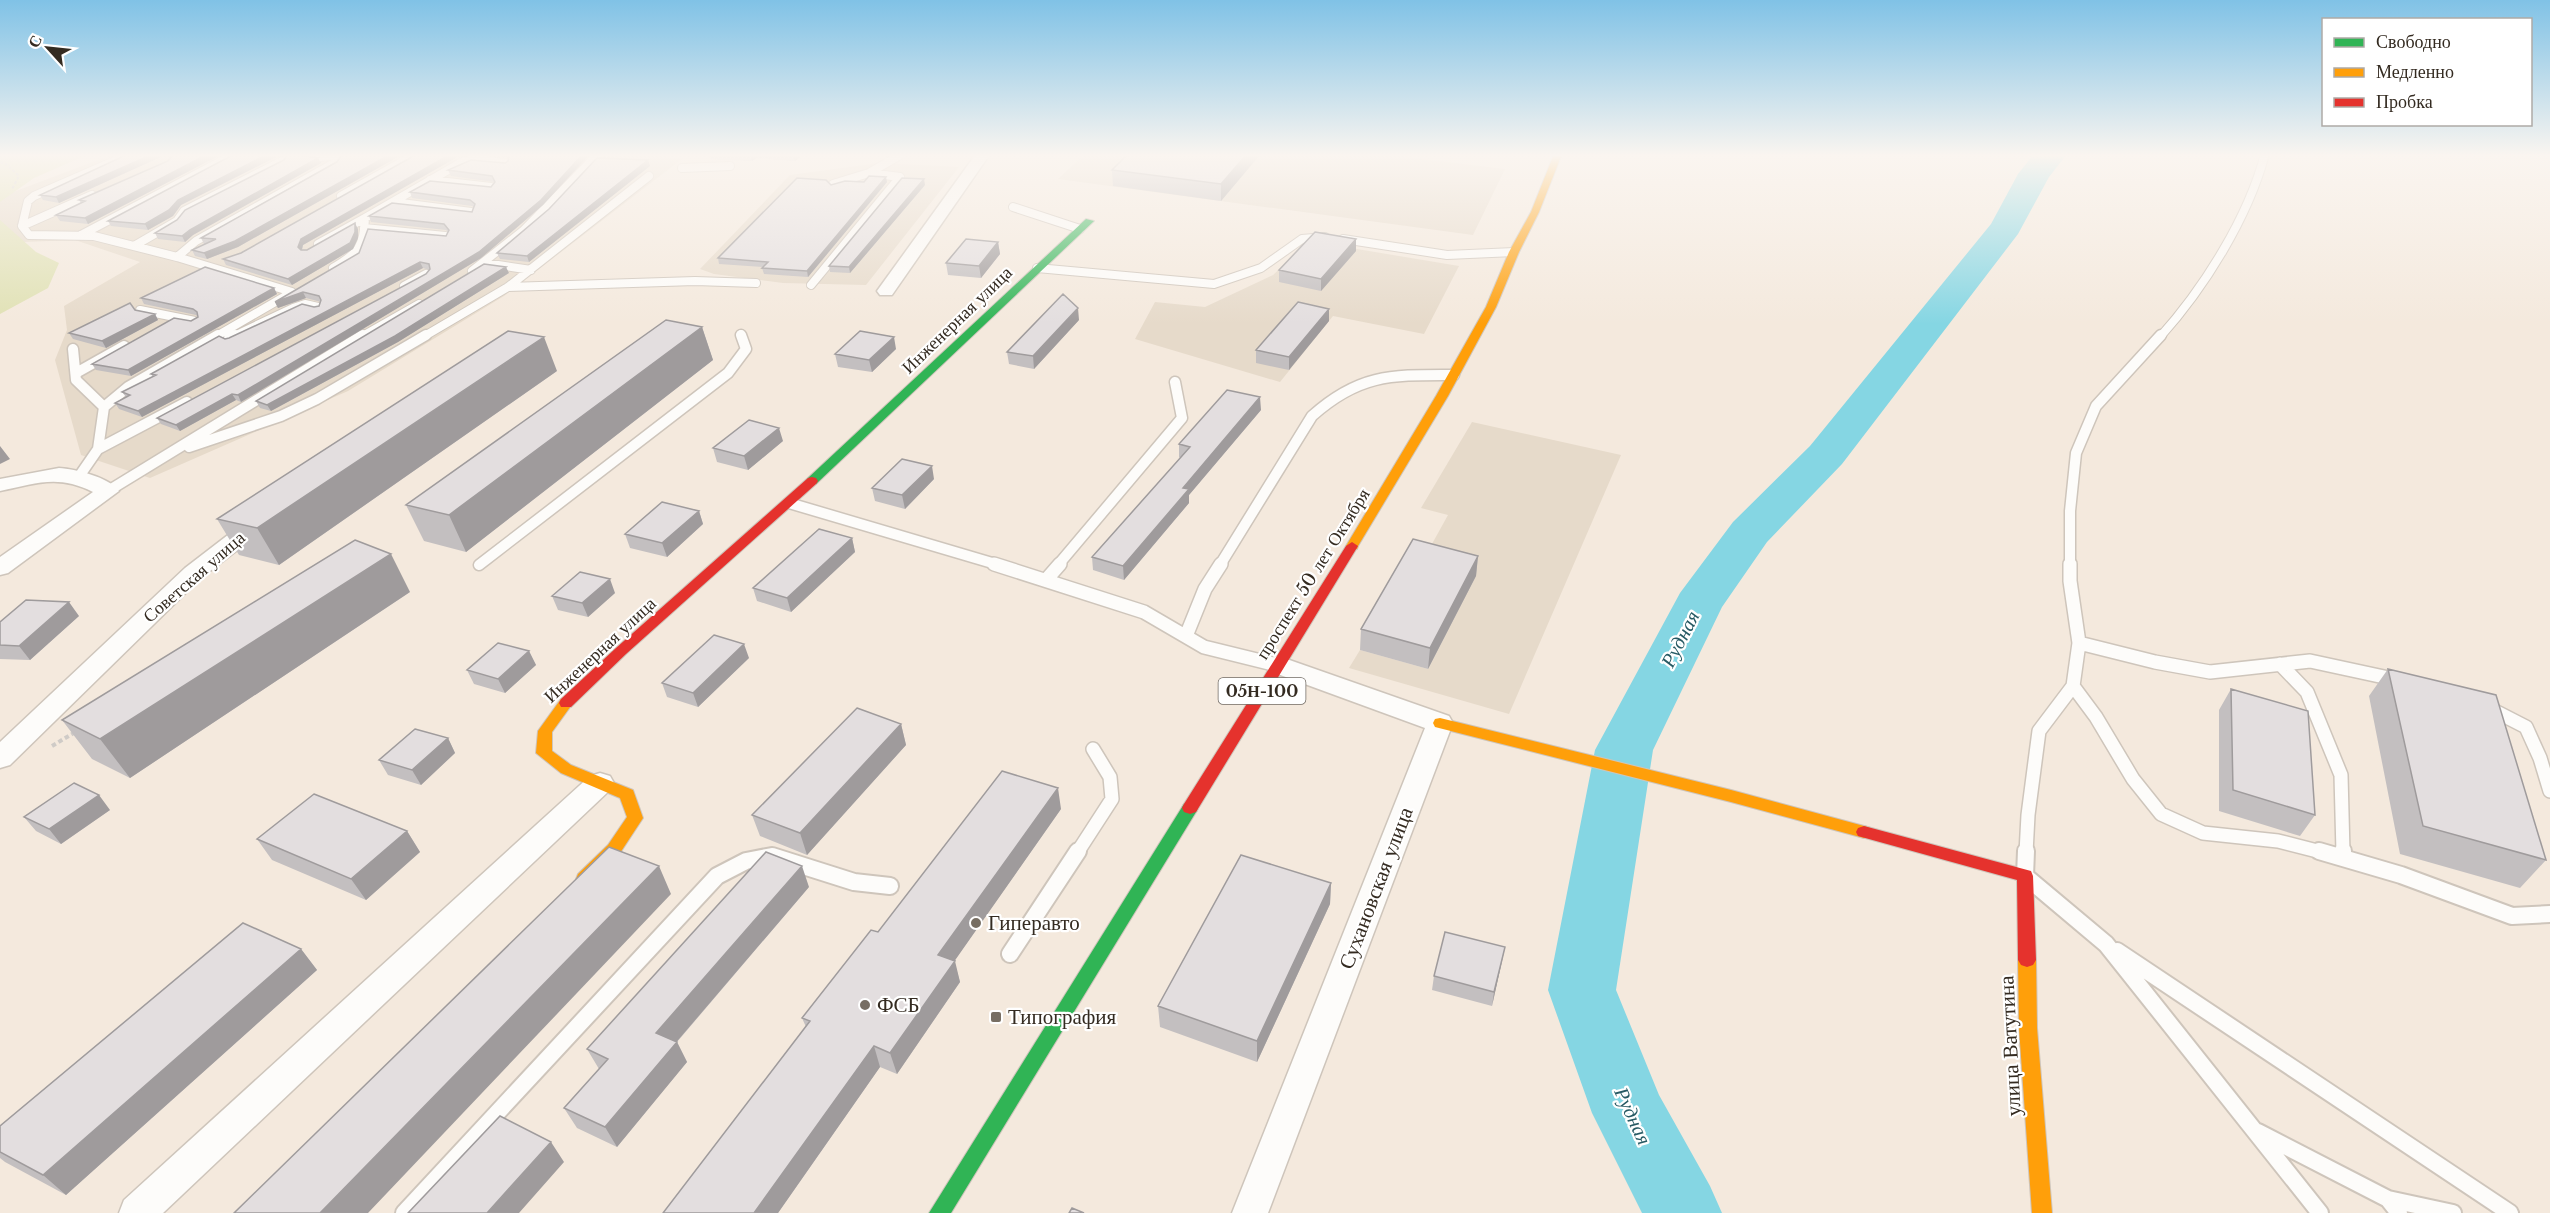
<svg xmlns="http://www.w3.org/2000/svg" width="2550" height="1213" font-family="'Libre Baskerville',serif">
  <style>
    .industrial { fill: #e6daca }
    .green { fill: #e0e1b4 }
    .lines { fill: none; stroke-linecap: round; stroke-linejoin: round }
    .river { fill: #85d6e3; fill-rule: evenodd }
    .lane-far3-casing { stroke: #cec5bb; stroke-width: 10 }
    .lane-far2-casing { stroke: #cec5bb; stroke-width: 13 }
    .lane-far1-casing { stroke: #cec5bb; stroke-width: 16 }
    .lane-casing { stroke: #cec5bb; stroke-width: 20 }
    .street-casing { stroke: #cec5bb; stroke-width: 3 }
    .fast-casing { stroke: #cec5bb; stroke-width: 2 }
    .slow-casing { stroke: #cec5bb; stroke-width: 2 }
    .jam-casing { stroke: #cec5bb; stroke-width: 2 }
    .path-far1 { stroke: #cfcbc7; stroke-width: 2; stroke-dasharray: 3 2; stroke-linecap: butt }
    .path { stroke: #cfcbc7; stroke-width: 4; stroke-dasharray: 4.5 3; stroke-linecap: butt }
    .lane-far3 { stroke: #fdfcfa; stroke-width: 8 }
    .lane-far2 { stroke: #fdfcfa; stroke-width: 10 }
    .lane-far1 { stroke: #fdfcfa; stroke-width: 13 }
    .lane { stroke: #fdfcfa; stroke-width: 16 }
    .street { fill: #fdfcfa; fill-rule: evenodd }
    .fast { fill: #30b455; fill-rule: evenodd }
    .slow { fill: #ff9f0a; fill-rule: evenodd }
    .jam { fill: #e5322d; fill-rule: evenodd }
    .wall { fill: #c3bfc0 }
    .shaded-wall { fill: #9f9b9c }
    .building { fill: #e3dedf; stroke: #9f9b9c; stroke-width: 1.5 }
    .poi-dot { fill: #776e63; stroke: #fff; stroke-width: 2 }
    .labels { text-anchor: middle; stroke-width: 4.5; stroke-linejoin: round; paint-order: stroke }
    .shield { fill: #fff; stroke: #716b64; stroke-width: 1.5 }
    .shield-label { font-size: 16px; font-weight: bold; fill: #342b21 }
    .street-label { font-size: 18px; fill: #342b21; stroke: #fff }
    .water-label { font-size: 20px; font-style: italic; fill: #275a64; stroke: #fff }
    .near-street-label { font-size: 21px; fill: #342b21; stroke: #fff }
    .near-poi-label { font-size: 21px; fill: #342b21; stroke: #fff; text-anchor: start }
  </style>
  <rect width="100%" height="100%" fill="#f4e9dd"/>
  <!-- industrial -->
  <path class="industrial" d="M114,154H642L682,159L504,296L348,391L150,478L81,455L55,360L67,330L64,306L140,262L75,240L23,242L0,230V197Z
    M1085,154H1380L1505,169L1473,235L1058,179Z
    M879,163L959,167L866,285L783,283L714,274L700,269L790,175Z
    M1309,241L1459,266L1424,334L1333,316L1280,382L1135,339L1155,302L1205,307L1273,275Z
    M1472,422L1621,455L1509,714L1349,668L1360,650L1428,669L1475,577L1422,562L1448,515L1421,508Z"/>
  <!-- green -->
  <path class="green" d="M0,154H89L34,178L0,202Z
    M0,220L36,252L59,263L48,288L0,314Z"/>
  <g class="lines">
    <!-- river -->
    <path class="river" d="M2034,154H2067L2049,177L2018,234L1842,464L1767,542L1722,607L1653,750L1616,990L1659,1095L1710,1186L1722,1213H1642L1592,1113L1548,990L1595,750L1680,593L1733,522L1810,446L1991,224L2018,174Z"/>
    <defs>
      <path id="lane-far3" d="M126,156L34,196L28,201L22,226L29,235L94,236L177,257L292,292
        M320,157L349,154
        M477,160L505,163
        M682,168L730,166
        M869,173L902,154
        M430,180L491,187
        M341,196L416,154
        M393,202L471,212
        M1013,207L1080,229
        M22,226L92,195
        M364,228L445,236
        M81,235L229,157
        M1343,239L1447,255L1514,252
        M318,244L365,218
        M134,246L177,221L184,211L284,160
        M177,257L196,241L336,162L339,156
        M485,263L531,270
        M333,268C358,253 364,248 365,218L462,162L486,154
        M1037,268L1214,284L1261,268L1302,239L1325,237
        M472,271L523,231L598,154
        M811,285L900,177L869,173L833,184
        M404,286L426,274
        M508,287L695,281L756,283
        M140,310L195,321
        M741,334L742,337
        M215,337L289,294
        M232,337L293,308L305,304L318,307
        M361,337L419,304
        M423,337L508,287L649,176
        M2160,337C2204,288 2248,218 2265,154"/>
      <path id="lane-far2" d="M229,338L235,335
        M73,349L76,380L104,407L98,449
        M76,373L124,346
        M104,407L128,387L218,335
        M189,447L281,416L317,399L426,335
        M78,478L98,449L187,402
        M108,491L363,335
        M789,503L999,565
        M479,565L728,373L746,349L741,335
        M1058,565L1182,418L1175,382
        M1220,565L1312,416C1360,373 1393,375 1454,375
        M2070,565V511L2076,453L2096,406L2161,335"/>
      <path id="lane-far1" d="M994,564L1144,612L1204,647L1277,665
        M1046,580L1060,564
        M1186,636L1205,589L1221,564
        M2079,643L2155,662L2210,672L2310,661L2398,680
        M2280,664L2307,692L2341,775L2343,853
        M2073,686L2096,717L2133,779L2161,814L2203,833L2278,841L2325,853
        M2487,707L2526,727L2540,758L2550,791
        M1077,853L1112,799L1110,777L1093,749
        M2026,853L2028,815L2039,731L2073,686L2079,643L2070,581V564"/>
      <path id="lane" d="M2026,851L2025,876L2106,944L2320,1213
        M2319,851L2401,875L2512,916L2550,914
        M2343,851V857
        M2117,951L2510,1213
        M1010,954L1078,851
        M2258,1132L2388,1199L2453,1213
        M2388,1199L2399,1213
        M404,1213L717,876L746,861L772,856L854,882L890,886"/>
      <path id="street" d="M976,154H990L892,295H880L877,291Z
        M59,468C75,469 109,477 119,491L8,573L0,575V557L93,492C57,474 36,484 0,491V479Z
        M258,516L266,518L269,523L266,528L201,578L10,765L0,768V742L185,568L250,518Z
        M1278,656L1449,716L1453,723L1268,1213H1232L1425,728L1269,671L1265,665L1269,659Z
        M600,773L610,776L614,783L610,790L163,1213H119L124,1200L590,776Z"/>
      <path id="fast" d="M1086,219L1094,221L816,484H808L806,481L808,478Z
        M1190,802L1196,804L1198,808L1196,812L951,1213H929L1184,804Z"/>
      <path id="slow" d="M1554,154H1562L1539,212L1519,252L1496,307L1448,396L1358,546L1357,549H1347L1346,546L1436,396L1486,307L1509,252L1531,212Z
        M566,698L571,699L573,703L552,732V751L571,765L633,790L643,818L620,853L590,884L584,886L578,884L576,879L578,874L608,845L627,817L620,798L561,773L536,753L538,731L561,699Z
        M1440,718L1731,790L1864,826L1870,828L1872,832L1870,836L1864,838L1731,802L1435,727L1433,723L1435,719Z
        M2027,953L2033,955L2036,960L2037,1028L2052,1213H2032L2019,1028L2018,960L2021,955Z"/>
      <path id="jam" d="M812,477L816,478L818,481L816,484L626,654L571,707H561L559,703L561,699L616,648L808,478Z
        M1352,542L1358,546L1196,812L1190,814L1184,812L1182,808L1184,804L1346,546Z
        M1864,826L2031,871L2033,876L2036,960L2033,965L2027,967L2021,965L2018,960L2017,880L1858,836L1856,832L1858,828Z"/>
    </defs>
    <!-- lane-far3 casing -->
    <use href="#lane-far3" class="lane-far3-casing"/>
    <!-- lane-far2 casing -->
    <use href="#lane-far2" class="lane-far2-casing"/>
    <!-- lane-far1 casing -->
    <use href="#lane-far1" class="lane-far1-casing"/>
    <!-- lane casing -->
    <use href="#lane" class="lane-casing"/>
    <!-- street casing -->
    <use href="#street" class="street-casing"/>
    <!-- fast casing -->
    <use href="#fast" class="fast-casing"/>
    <!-- slow casing -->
    <use href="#slow" class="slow-casing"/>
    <!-- jam casing -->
    <use href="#jam" class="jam-casing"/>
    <!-- path-far1 -->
    <path class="path-far1" d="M0,162L6,164L19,176L12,189"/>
    <!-- path -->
    <path class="path" d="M52,746L77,731"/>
    <!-- lane-far3 -->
    <use href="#lane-far3" class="lane-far3"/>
    <!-- lane-far2 -->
    <use href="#lane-far2" class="lane-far2"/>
    <!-- lane-far1 -->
    <use href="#lane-far1" class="lane-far1"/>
    <!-- lane -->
    <use href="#lane" class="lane"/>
    <!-- street -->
    <use href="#street" class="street"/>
    <!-- fast -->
    <use href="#fast" class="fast"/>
    <!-- slow -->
    <use href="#slow" class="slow"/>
    <!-- jam -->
    <use href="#jam" class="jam"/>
  </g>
  <!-- wall -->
  <path class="wall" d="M128,154H217L218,156L88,224L60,221L56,215L81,203L79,200L168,161L171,157L165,155L59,203L43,200L40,195Z
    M349,154H403L238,247L207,259L195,256L192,250L206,244H204L201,238Z
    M417,154H466L459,156L303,245L302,250H307L358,229V238L353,249L292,285L226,265L223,259L241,253Z
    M492,154H590L543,205L481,258L241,402L236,400L180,431L161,424L157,418L426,274L429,270L423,268L142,417L119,409L115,403L126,397L122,392L153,377L151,374L225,339L229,338L319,306L321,302L306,298L278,308L275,302L446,236L448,232L446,230L371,222L369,216L472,212L474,207L472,206L412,198L410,192L491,187L494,182L451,176L448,170L505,163L508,161L509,159L506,157L492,155Z
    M709,154H803L795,161L756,158L752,161L710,159Z
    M1259,156L1221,201L1113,186L1112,170Z
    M276,157L181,205L173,216L148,230L111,226L108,221Z
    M318,158L321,163L193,235L185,242L158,239L155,233Z
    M650,166L529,262L500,259L497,253Z
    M864,182H887L808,277L764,274L762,268L763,267L719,264L718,258L831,185Z
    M925,185L850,273L830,272L829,266Z
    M998,242L1000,254L981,278L948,275L946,263Z
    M1356,251L1321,291L1279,282V270Z
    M509,273L398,342L271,411L260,408L256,401Z
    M274,288L277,294L131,376L96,370L92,364L191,321L198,317L196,315L144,304L141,298Z
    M135,310L155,314L158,320L106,348L73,339L69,333Z
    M1079,320L1034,369L1009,364L1007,352Z
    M1329,321L1289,370L1256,363V350Z
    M702,327L713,360L466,552L424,541L406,505Z
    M896,349L872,372L838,367L835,354Z
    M557,371L279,565L239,555L217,519Z
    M1261,410L1189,495V503L1124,580L1093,570L1092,557L1180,458L1179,457V444Z
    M783,441L748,470L717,462L713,448Z
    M934,479L905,509L875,501L872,488Z
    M699,511L703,524L667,557L630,548L625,534Z
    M852,538L855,552L791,612L757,601L753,588Z
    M1478,556L1476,576L1428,669L1360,650L1361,629Z
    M410,592L130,778L92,759L62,720Z
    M615,593L588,617L558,610L552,596Z
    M79,616L30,660L0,659V622Z
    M529,651L536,665L505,693L474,684L467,670Z
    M749,658L698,707L667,697L662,683Z
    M2388,669L2546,860L2520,888L2400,854L2369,696Z
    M2231,689L2315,815L2300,836L2219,811V710Z
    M901,724L906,745L807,855L760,836L752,815Z
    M448,738L455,753L421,785L388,775L379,760Z
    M1061,809L954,961L960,982L897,1074L880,1067L778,1213H663L806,1027L802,1018L878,932Z
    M110,810L61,844L36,831L24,817Z
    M407,831L420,852L366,900L272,860L257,839Z
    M1331,883L1330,904L1257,1062L1160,1027L1158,1006Z
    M809,887L677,1042L687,1062L617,1147L577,1128L564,1108L599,1069L587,1049Z
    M1505,947L1492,1006L1432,990L1434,976Z
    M301,949L317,970L66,1195L5,1162L0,1158V1126Z"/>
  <!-- shaded-wall -->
  <path class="shaded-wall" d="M153,154H165V155L59,203L56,197Z
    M208,154H217L218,156L88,224L85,218Z
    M268,154H275L276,157L181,205L173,216L148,230L145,224L178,200Z
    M391,154H403L238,247L207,259L204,253Z
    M451,154H466L459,156L303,245L301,253L298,247L301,239Z
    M583,154H590L543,205L481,258L241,402L238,395L479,252Z
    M751,154H755L756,158L752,161Z
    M793,154H803L795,161Z
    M1247,154H1259V156L1221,201V184Z
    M318,158L321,163L193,235L185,242L182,236L190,230Z
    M648,160L650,166L529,262L527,256Z
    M886,177L887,182L808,277L807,271Z
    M924,179L925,185L850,273L849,267Z
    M355,223L358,229V238L353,249L292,285L288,279Z
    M1356,239V251L1321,291V279Z
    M998,242L1000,254L981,278L979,266Z
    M420,262L423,268L142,417L138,411Z
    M506,267L509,273L398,342L271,411L267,405Z
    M274,288L277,294L131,376L128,370Z
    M303,292L306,298L278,308L275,302Z
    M1078,308L1079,320L1034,369L1033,356Z
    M1329,309V321L1289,370V357Z
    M155,314L158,320L106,348L102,341Z
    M702,327L713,360L466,552L449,515Z
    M544,337L557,371L279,565L257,528Z
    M894,337L896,349L872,372L869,360Z
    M232,394L236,400L180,431L176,425Z
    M1260,397L1261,410L1189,495V503L1124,580L1123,566L1183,488Z
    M779,428L783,441L748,470L744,456Z
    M0,446L10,459L0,464Z
    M932,466L934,479L905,509L902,495Z
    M699,511L703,524L667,557L662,543Z
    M852,538L855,552L791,612L787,598Z
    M391,554L410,592L130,778L100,739Z
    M1478,556L1476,576L1428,669L1430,648Z
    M610,579L615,593L588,617L582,603Z
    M69,602L79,616L30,660L19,646Z
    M744,644L749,658L698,707L693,693Z
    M529,651L536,665L505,693L498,679Z
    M901,724L906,745L807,855L800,833Z
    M448,738L455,753L421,785L412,770Z
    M1058,788L1061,809L944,976L938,955Z
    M99,795L110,810L61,844L49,829Z
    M407,831L420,852L366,900L351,879Z
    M659,866L671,894L368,1213H320Z
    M802,866L809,887L667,1053L656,1033Z
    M1331,883L1330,904L1257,1062V1041Z
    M1505,947L1502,961L1492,1006L1494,992Z
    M301,949L317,970L66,1195L43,1175Z
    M955,961L960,982L897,1074L890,1053Z
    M677,1042L687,1062L617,1147L605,1127Z
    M874,1046L880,1067L778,1213H754Z
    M551,1142L564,1162L519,1213H487Z"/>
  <!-- building -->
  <path class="building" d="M128,154H153L56,197L40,195Z
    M171,154H208L85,218L56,215L85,201L79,200L168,161L171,157Z
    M231,154H268L178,200L169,210L145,224L108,221L229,157Z
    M287,154H295L318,158L190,230L182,236L155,233L177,220L185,210L284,160Z
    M349,154H391L235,241L204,253L192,250L216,239L201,238L337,162L341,156Z
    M417,154H451L301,239L298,247L301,250H307L355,223V232L350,243L288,279L223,259L241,253Z
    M507,154H583L541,200L479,252L238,395L232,394L176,425L157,418L426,274L430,269L429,264L420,262L138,411L115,403L130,395L122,392L156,375L151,374L219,336L225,339L229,338L302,304L314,307L319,306L321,300L319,296L303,292L275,302L359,253L368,229L446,236L449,230L444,224L369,216L392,203L472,212L475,204L470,200L410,192L430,181L491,187L495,182L492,176L448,170L471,160L505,163L508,161L509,156Z
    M1128,154H1247L1221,184L1112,170Z
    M597,158L648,160L527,256L497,253L549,209Z
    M869,176L886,177L807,271L762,268L768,262L718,258L797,178L826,180L831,185L845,181L864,182Z
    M902,178L924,179L849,267L829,266Z
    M1315,232L1356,239L1321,279L1279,270Z
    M966,239L998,242L979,266L946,263Z
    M484,264L506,267L395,336L267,405L256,401Z
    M205,267L274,288L128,370L92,364L174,318L191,321L198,317L197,312L193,309L141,298Z
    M1063,294L1078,308L1033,356L1007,352Z
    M1298,302L1329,309L1289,357L1256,350Z
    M130,303L135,310L155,314L102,341L69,333Z
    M666,320L702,327L449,515L406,505Z
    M508,331L544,337L257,528L217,519Z
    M860,331L894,337L869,360L835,354Z
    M1227,390L1260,397L1183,488L1189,489L1123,566L1092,557L1190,447L1179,444Z
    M749,420L779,428L744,456L713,448Z
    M902,459L932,466L902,495L872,488Z
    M662,502L699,511L662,543L625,534Z
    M819,529L852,538L787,598L753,588Z
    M1413,539L1478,556L1430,648L1361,629Z
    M355,540L391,554L100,739L62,720Z
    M580,572L610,579L582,603L552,596Z
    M26,600L69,602L19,646L0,645V622Z
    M714,635L744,644L693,693L662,683Z
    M498,643L529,651L498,679L467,670Z
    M2388,669L2496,695L2546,860L2423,826Z
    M2231,689L2308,711L2315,815L2233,790Z
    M857,708L901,724L800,833L752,815Z
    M415,729L448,738L412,770L379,760Z
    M1002,771L1058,788L938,955L955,961L890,1053L874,1046L754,1213H663L810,1021L802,1018L871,930L878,932Z
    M74,783L99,795L49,829L24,817Z
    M314,794L407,831L351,879L257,839Z
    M609,847L659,866L320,1213H234Z
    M766,852L802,866L656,1033L677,1042L605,1127L564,1108L608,1059L587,1049Z
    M1241,855L1331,883L1257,1041L1158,1006Z
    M243,923L301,949L43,1175L0,1152V1126Z
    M1445,932L1505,947L1494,992L1434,976Z
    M500,1116L551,1142L487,1213H408Z
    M1072,1208L1084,1213H1069Z"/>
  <!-- sky -->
  <linearGradient id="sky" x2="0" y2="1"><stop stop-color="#80c2e6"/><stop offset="0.48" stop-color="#faf5f0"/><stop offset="1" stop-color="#faf5f0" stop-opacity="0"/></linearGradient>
  <rect width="2550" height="324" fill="url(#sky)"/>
  <!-- markers -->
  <g class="poi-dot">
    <circle cx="976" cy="923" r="6"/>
    <circle cx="865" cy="1005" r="6"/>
    <rect x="990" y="1011" width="12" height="12" rx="3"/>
  </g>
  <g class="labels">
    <!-- shield labels -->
    <rect class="shield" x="1218.5" y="678" width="87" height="26" rx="4.5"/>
    <g class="shield-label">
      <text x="1262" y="697">05Н-100</text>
    </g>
    <!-- street labels -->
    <g class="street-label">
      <text transform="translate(957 320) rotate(-44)" y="6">Инженерная улица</text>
      <text transform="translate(1313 574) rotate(-58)" y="6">проспект 50 лет Октября</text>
      <text transform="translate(194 577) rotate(-41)" y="6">Советская улица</text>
      <text transform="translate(600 650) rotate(-43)" y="6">Инженерная улица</text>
    </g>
    <!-- water labels -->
    <g class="water-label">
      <text transform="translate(1680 639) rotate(-63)" y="7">Рудная</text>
      <text transform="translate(1633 1116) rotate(65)" y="7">Рудная</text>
    </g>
    <!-- near-street labels -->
    <g class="near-street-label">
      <text transform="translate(1376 888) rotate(-69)" y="7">Сухановская улица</text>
      <text transform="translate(2010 1046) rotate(-93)" y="7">улица Ватутина</text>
    </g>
    <!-- near-poi labels -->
    <g class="near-poi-label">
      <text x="988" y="930">Гиперавто</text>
      <text x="877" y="1012">ФСБ</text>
      <text x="1008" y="1024">Типография</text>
    </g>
  </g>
  <!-- legend -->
  <rect x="2322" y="18" width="210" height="108" fill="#ffffff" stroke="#aeaaa6" stroke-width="1.5"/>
  <rect x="2334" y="38" width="30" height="9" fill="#30b455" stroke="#aeaaa6" stroke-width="1.5"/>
  <text x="2376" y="48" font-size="18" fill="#342b21">Свободно</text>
  <rect x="2334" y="68" width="30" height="9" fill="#ff9f0a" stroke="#aeaaa6" stroke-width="1.5"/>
  <text x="2376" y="78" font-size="18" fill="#342b21">Медленно</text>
  <rect x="2334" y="98" width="30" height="9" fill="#e5322d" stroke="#aeaaa6" stroke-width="1.5"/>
  <text x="2376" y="108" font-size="18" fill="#342b21">Пробка</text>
  <!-- north arrow -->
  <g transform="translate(48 48) rotate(297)" stroke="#ffffff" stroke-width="4.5" paint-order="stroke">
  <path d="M0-4.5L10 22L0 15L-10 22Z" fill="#342b21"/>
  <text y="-9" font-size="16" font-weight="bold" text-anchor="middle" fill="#342b21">С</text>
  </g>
</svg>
